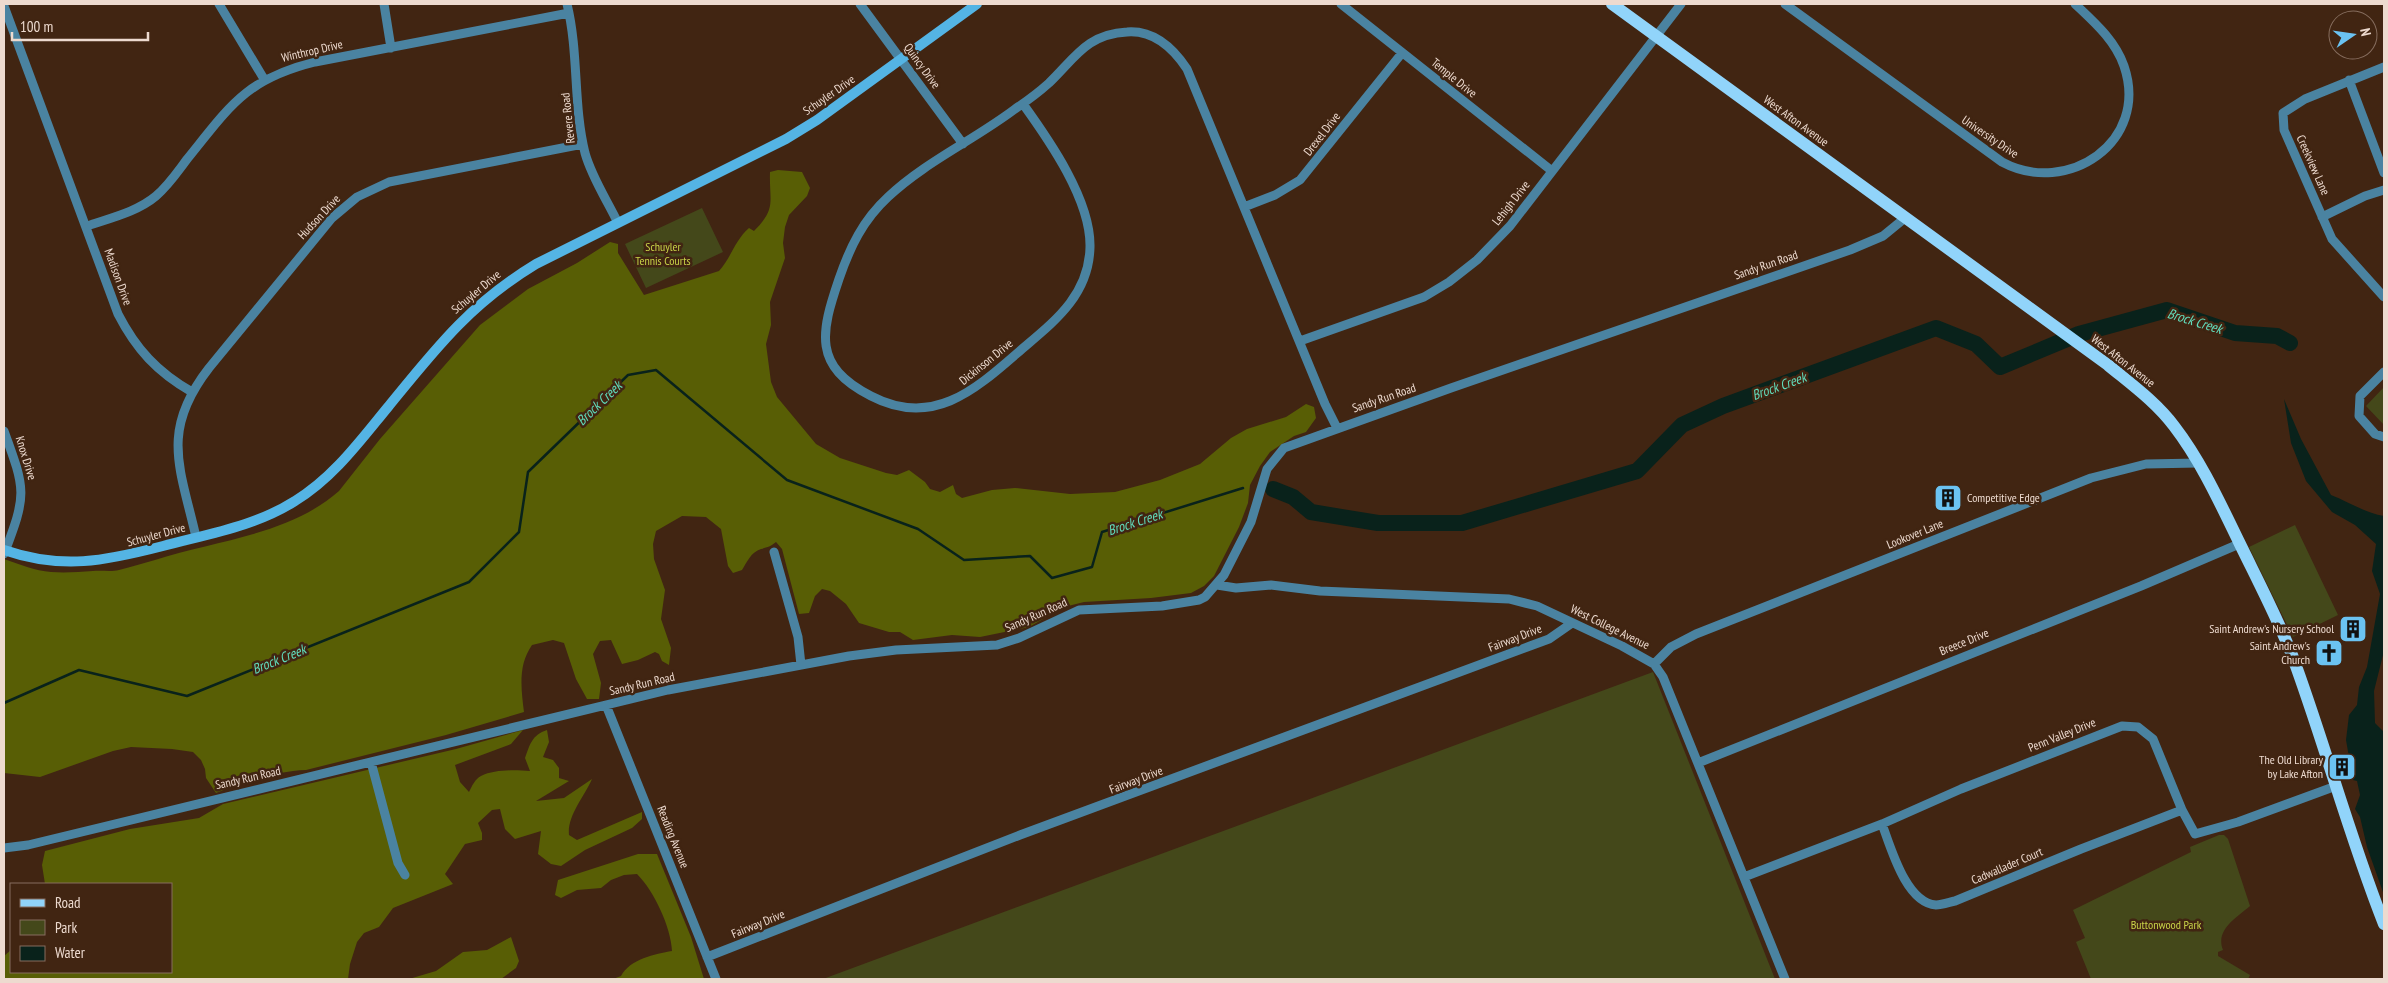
<svg xmlns="http://www.w3.org/2000/svg" width="2388" height="983" font-family="'PT Sans Narrow',sans-serif">
  <style>
    .green { fill: #44481a }
    .forest { fill: #585e05 }
    .water { fill: #09221b }
    .lines { fill: none; stroke-linecap: round; stroke-linejoin: round }
    .stream { stroke: #09221b; stroke-width: 2.5 }
    .river { stroke: #09221b; stroke-width: 16 }
    .street { stroke: #4a83a1; stroke-width: 9 }
    .secondary { stroke: #54b4e4; stroke-width: 10 }
    .primary { stroke: #91d4fa; stroke-width: 12 }
    .labels { text-anchor: middle; stroke-width: 5; stroke-linejoin: round; paint-order: stroke }
    .street-label { font-size: 12px; fill: #eddacf; stroke: #412512 }
    .park-label { font-size: 12px; fill: #c8d348; stroke: #412512 }
    .poi-label { font-size: 12px; fill: #eddacf; stroke: #412512; text-anchor: end }
    .water-label { font-size: 14px; font-style: italic; fill: #61dbbb; stroke: #412512 }
  </style>
  <rect width="100%" height="100%" fill="#412512"/>
  <!-- green -->
  <path class="green" d="M702,208L723,252L646,288L625,244Z
    M2384,387V425L2366,406Z
    M2295,525L2338,615L2293,637L2249,547Z
    M1653,672L1775,979H823Z
    M2219,835H2224L2228,839L2250,906C2236,918 2215,930 2223,950L2218,952V956L2250,975L2248,979H2091L2076,942L2085,938L2073,910L2191,852L2190,847Z"/>
  <!-- forest -->
  <path class="forest" d="M778,170L802,172L810,188L807,196L789,215L785,227L783,243L785,258L770,302L771,325L766,344L771,382L777,397L816,444L840,458L886,473L897,475L909,470L925,482L930,489L940,492L953,485L956,494L962,498L992,490L1015,488L1070,494L1115,492L1160,480L1200,464L1231,438L1247,429L1286,417L1306,404L1314,407L1316,418L1306,432L1294,436L1270,452L1260,466L1250,485L1248,503L1239,527L1214,576L1204,586L1191,593L1151,598L1084,602L1064,607L1029,627L980,637L952,635L913,640L900,632H889L859,623L846,604L830,591L822,589L815,596L809,613L799,614L782,549L776,542C770,547 768,547 761,549C751,552 747,562 742,570L733,573L728,566L721,529L706,517L682,516L656,531L653,544L654,559L665,590L661,619L671,648L669,665L662,661L659,654L655,652L638,660L622,664L611,640L600,641L593,654L601,683L599,699H587L576,679L564,643L553,640L532,645C518,665 521,688 524,712L446,735L306,770C276,771 244,782 216,793L206,778L205,769L201,760L193,752L172,749L131,747L113,751L40,777L4,773V559C19,564 35,571 51,572C65,573 79,572 93,571C101,570 111,572 119,570C132,567 143,563 155,560C217,540 289,535 339,491L380,439L480,325L528,289L577,263L610,242L618,244V253L644,295L719,271C731,258 735,240 749,228L754,231C777,208 769,202 770,172Z
    M523,730L511,744L455,765L460,782L469,792C472,786 475,779 481,776C495,769 516,770 530,771L525,758C530,744 532,735 547,730L549,742L543,757L553,760L559,768V778L569,781L536,801L564,798L592,779C584,797 567,816 569,835L577,840L642,812V819L632,828L585,850L561,866L551,864L538,854L541,831L515,839L505,829L500,809L492,810L478,823L482,833V840L465,844L445,874L453,884L393,908L379,927L364,933L357,942L350,964L348,979H4V956L11,950V972H171V884H45L42,865L45,851L130,829L199,818L223,804L456,749Z
    M638,854H657L691,937L704,979H613L621,976C630,959 655,954 672,951C671,927 654,891 637,874L624,875L611,880L601,888L577,890L561,898L555,895L558,880Z
    M511,937L519,961L516,968L501,979H409L436,971L463,952L487,950Z"/>
  <!-- water -->
  <path class="water" d="M2284,399L2301,439L2331,495C2349,502 2365,513 2384,516V651L2374,691L2375,723L2384,732V895L2367,847L2360,817L2355,809L2360,795L2357,781L2353,780L2346,740L2349,715L2357,705L2359,687L2367,667L2380,594L2372,571L2376,544L2355,525L2332,512L2306,481L2291,443Z"/>
  <g class="lines">
    <!-- stream -->
    <path class="stream" d="M4,703L79,670L187,696L469,582L519,532L528,472L628,375L656,370L787,480L918,529L964,560L1030,556L1052,578L1092,567L1102,532L1243,488"/>
    <!-- river -->
    <path class="river" d="M1273,489L1293,497L1311,512L1378,523H1462L1637,471L1682,425L1723,406L1936,328L1976,344L2000,367L2079,334L2167,310L2235,333L2277,336L2290,343"/>
    <!-- street -->
    <path class="street" d="M219,4L264,79
      M384,4L391,48
      M567,4C579,53 573,105 585,153C592,178 607,200 618,223
      M860,4L963,144
      M1341,4L1552,171
      M1785,4L2002,162C2067,197 2150,142 2124,66C2115,40 2094,22 2075,4
      M4,6L118,314C136,349 157,372 192,392
      M2384,67L2305,99L2283,113L2284,130L2332,239L2384,297
      M2349,80L2384,173
      M1023,104C1049,140 1091,200 1090,247C1089,295 1055,321 1022,349C977,388 934,429 871,396C812,366 821,332 839,279C850,247 863,220 888,197C925,162 974,140 1015,109C1027,101 1039,92 1049,83C1075,58 1087,34 1127,32C1153,30 1173,48 1187,69L1325,404L1337,428
      M1244,207L1275,195L1300,180L1402,53
      M2322,217L2365,196L2384,190
      M87,226C110,218 137,212 156,196C169,185 178,171 188,158C230,106 246,79 315,62L569,13
      M1300,341L1424,297L1449,282L1477,260L1510,226L1681,4
      M2384,372L2360,396L2359,416L2375,434L2384,437
      M4,431C26,491 27,494 4,554
      M196,537C180,467 160,431 209,368L332,218L357,197L389,182L583,144
      M774,552L798,637L801,665
      M1217,585L1236,588L1271,585L1320,591L1509,599L1537,606L1622,646L1654,664L1663,677L1785,979
      M1654,664L1671,647L1696,634L2091,478L2146,464L2198,463
      M606,705L716,979
      M371,762L398,863L405,875
      M1698,763L2141,586L2239,544
      M1882,824C1891,848 1906,903 1936,905C1942,905 1950,902 1955,901L2081,849L2182,810
      M4,848L28,845L668,690L849,656L896,650L997,645L1019,638L1079,610L1162,606L1199,600L1205,597L1224,575L1251,522L1267,469L1284,448L1451,388L1850,250L1883,236L1905,218
      M1744,877L1882,824L1961,789L2122,726L2138,727L2153,739L2182,810L2195,834L2238,822L2336,786
      M707,957L1020,835L1530,646L1549,639L1572,623"/>
    <!-- secondary -->
    <path class="secondary" d="M4,550C62,570 105,561 163,546C208,534 256,526 295,501C333,478 360,441 388,407C436,348 470,304 536,264L786,139L817,120L977,4"/>
    <!-- primary -->
    <path class="primary" d="M1612,4L2108,365C2131,384 2156,402 2174,426C2201,461 2220,503 2239,542C2257,579 2277,617 2292,655C2325,744 2349,836 2384,924"/>
  </g>
  <!-- icons -->
  <defs>
    <symbol id="building-square" viewBox="-11 -11 22 22"><rect x="-9" y="-9" width="18" height="18" rx="4" fill="#6bc3f2" stroke="#412512"/><path d="M-4-6H4V6H1V3H-1V6H-4ZM-2.5-4.3h1.7v1.8h-1.7ZM.8-4.3h1.7v1.8H.8ZM-2.5-1h1.7V.8h-1.7ZM.8-1h1.7V.8H.8Z" fill="#111"/></symbol>
    <symbol id="church-square" viewBox="-11 -11 22 22"><rect x="-9" y="-9" width="18" height="18" rx="4" fill="#6bc3f2" stroke="#412512"/><path d="M-1.2-6h2.4v3.5h3.3v2.4h-3.3V6h-2.4V-.1h-3.3v-2.4h3.3Z" fill="#111"/></symbol>
  </defs>
  <g fill-rule="evenodd">
    <use href="#building-square" x="1932" y="482" width="32" height="32"/>
    <use href="#building-square" x="2337" y="613" width="32" height="32"/>
    <use href="#church-square" x="2313" y="637" width="32" height="32"/>
    <use href="#building-square" x="2326" y="751" width="32" height="32"/>
  </g>
  <g class="labels">
    <!-- street labels -->
    <g class="street-label">
      <text transform="translate(312 51) rotate(-13)" y="4">Winthrop Drive</text>
      <text transform="translate(922 66) rotate(54)" y="4">Quincy Drive</text>
      <text transform="translate(1454 78) rotate(39)" y="4">Temple Drive</text>
      <text transform="translate(829 95) rotate(-35)" y="4">Schuyler Drive</text>
      <text transform="translate(568 118) rotate(-96)" y="4">Revere Road</text>
      <text transform="translate(1796 121) rotate(36)" y="4">West Afton Avenue</text>
      <text transform="translate(1322 134) rotate(-52)" y="4">Drexel Drive</text>
      <text transform="translate(1990 137) rotate(34)" y="4">University Drive</text>
      <text transform="translate(2313 165) rotate(66)" y="4">Creekview Lane</text>
      <text transform="translate(1511 203) rotate(-52)" y="4">Lehigh Drive</text>
      <text transform="translate(319 217) rotate(-47)" y="4">Hudson Drive</text>
      <text transform="translate(1766 265) rotate(-19)" y="4">Sandy Run Road</text>
      <text transform="translate(118 277) rotate(70)" y="4">Madison Drive</text>
      <text transform="translate(476 292) rotate(-40)" y="4">Schuyler Drive</text>
      <text transform="translate(2123 361) rotate(38)" y="4">West Afton Avenue</text>
      <text transform="translate(986 362) rotate(-39)" y="4">Dickinson Drive</text>
      <text transform="translate(1384 398) rotate(-19)" y="4">Sandy Run Road</text>
      <text transform="translate(26 458) rotate(73)" y="4">Knox Drive</text>
      <text transform="translate(1915 534) rotate(-22)" y="4">Lookover Lane</text>
      <text transform="translate(156 535) rotate(-15)" y="4">Schuyler Drive</text>
      <text transform="translate(1036 615) rotate(-24)" y="4">Sandy Run Road</text>
      <text transform="translate(1610 627) rotate(26)" y="4">West College Avenue</text>
      <text transform="translate(1515 638) rotate(-21)" y="4">Fairway Drive</text>
      <text transform="translate(1964 642) rotate(-22)" y="4">Breece Drive</text>
      <text transform="translate(642 684) rotate(-13)" y="4">Sandy Run Road</text>
      <text transform="translate(2062 735) rotate(-22)" y="4">Penn Valley Drive</text>
      <text transform="translate(248 778) rotate(-13)" y="4">Sandy Run Road</text>
      <text transform="translate(1136 780) rotate(-21)" y="4">Fairway Drive</text>
      <text transform="translate(673 837) rotate(68)" y="4">Reading Avenue</text>
      <text transform="translate(2007 866) rotate(-23)" y="4">Cadwallader Court</text>
      <text transform="translate(758 924) rotate(-22)" y="4">Fairway Drive</text>
    </g>
    <!-- park labels -->
    <g class="park-label">
      <text x="663" y="251">Schuyler<tspan x="663" dy="14">Tennis Courts</tspan></text>
      <text x="2166" y="929">Buttonwood Park</text>
    </g>
    <!-- poi labels -->
    <g class="poi-label">
      <text x="1967" y="502" text-anchor="start">Competitive Edge</text>
      <text x="2334" y="633">Saint Andrew's Nursery School</text>
      <text x="2310" y="650">Saint Andrew's<tspan x="2310" dy="14">Church</tspan></text>
      <text x="2323" y="764">The Old Library<tspan x="2323" dy="14">by Lake Afton</tspan></text>
    </g>
    <!-- water labels -->
    <g class="water-label">
      <text transform="translate(2195 321) rotate(17)" y="5">Brock Creek</text>
      <text transform="translate(1779 386) rotate(-20)" y="5">Brock Creek</text>
      <text transform="translate(599 403) rotate(-44)" y="5">Brock Creek</text>
      <text transform="translate(1135 522) rotate(-18)" y="5">Brock Creek</text>
      <text transform="translate(279 659) rotate(-22)" y="5">Brock Creek</text>
    </g>
  </g>
  <!-- border -->
  <rect width="2388" height="983" fill="none" stroke="#eddacf" stroke-width="10"/>
  <!-- legend -->
  <rect x="10" y="883" width="162" height="90" fill="#412512" stroke="#866d5e"/>
  <rect x="20" y="899" width="25" height="8" fill="#91d4fa" stroke="#866d5e"/>
  <text x="55" y="908" font-size="15" fill="#eddacf">Road</text>
  <rect x="20" y="920" width="25" height="15" fill="#44481a" stroke="#866d5e"/>
  <text x="55" y="933" font-size="15" fill="#eddacf">Park</text>
  <rect x="20" y="946" width="25" height="15" fill="#09221b" stroke="#866d5e"/>
  <text x="55" y="958" font-size="15" fill="#eddacf">Water</text>
  <!-- north arrow -->
  <g transform="translate(2353 35) rotate(77)"><circle r="24" fill="#412512" stroke="#866d5e"/>
  <path d="M0-4L9 19L0 12L-9 19Z" fill="#6bc3f2"/>
  <text y="-8" font-size="14" font-weight="bold" text-anchor="middle" fill="#eddacf">N</text>
  </g>
  <!-- scale -->
  <path d="M12 32v8h136v-8" fill="none" stroke="#eddacf" stroke-width="2.5"/>
  <text x="20" y="32" font-size="15" fill="#eddacf" stroke="#412512" stroke-width="4" paint-order="stroke">100 m</text>
</svg>
